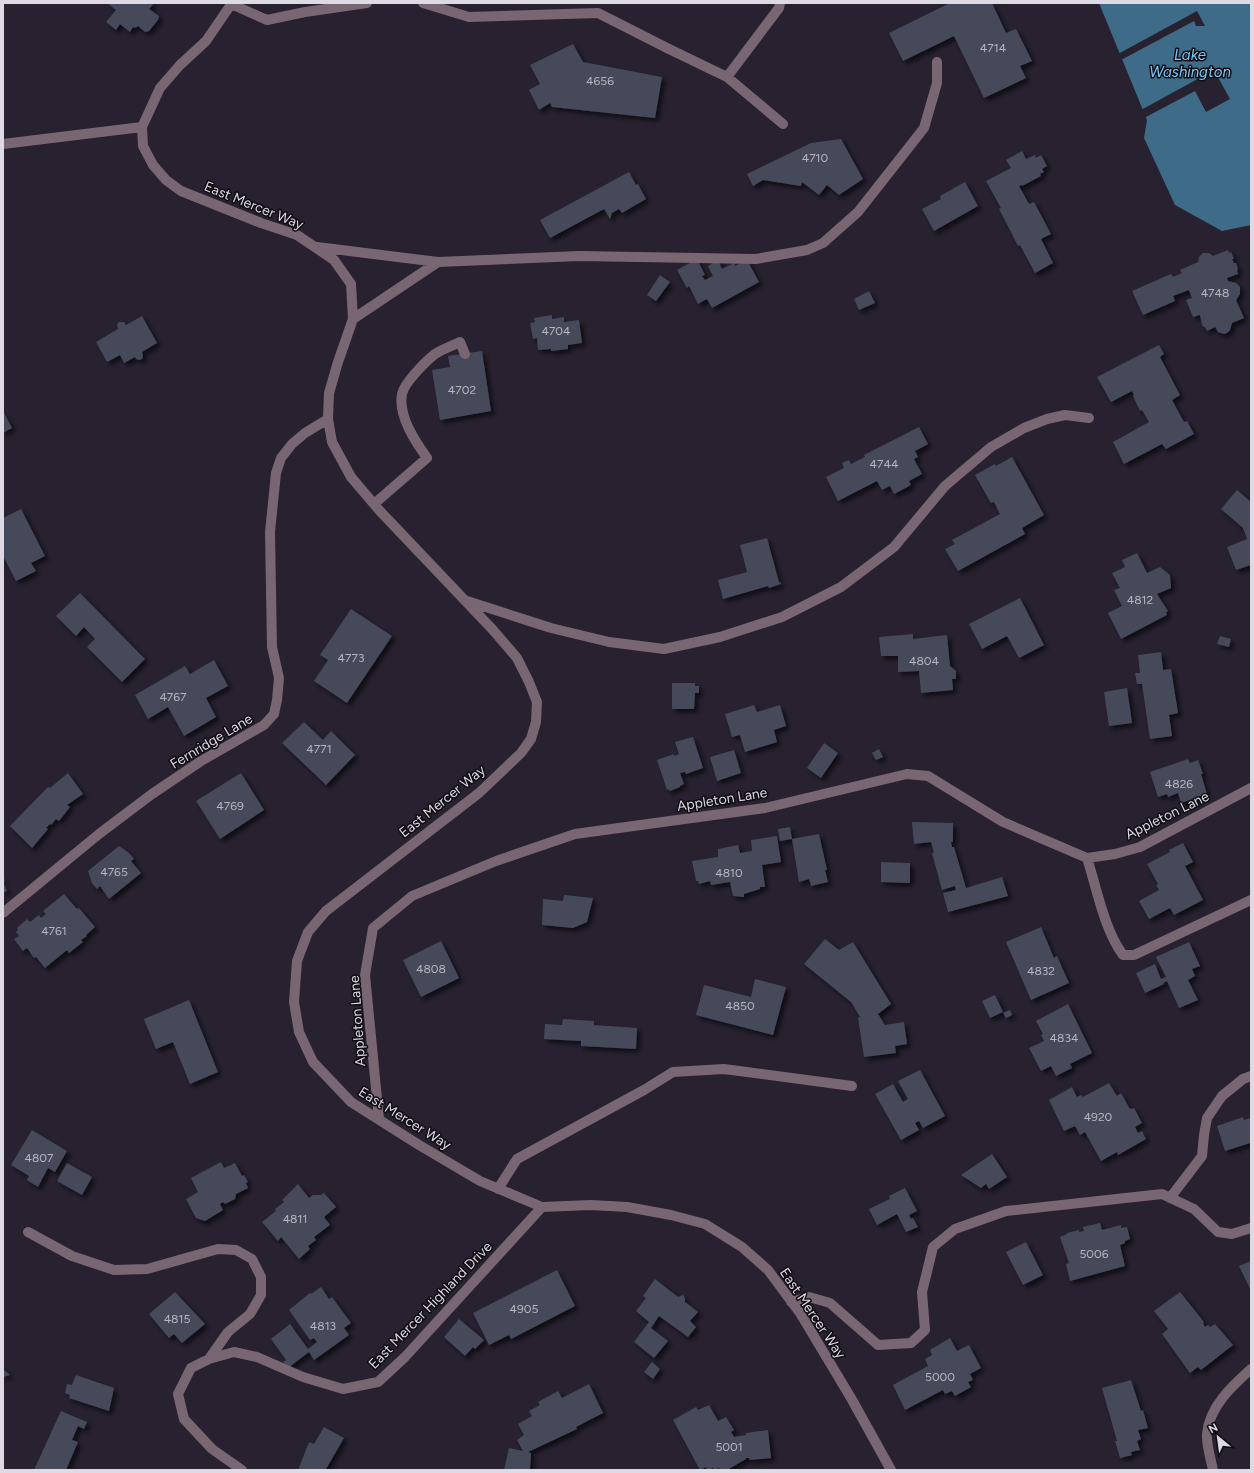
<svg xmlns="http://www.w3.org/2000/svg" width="1254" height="1473" font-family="Figtree,sans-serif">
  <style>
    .water { fill: #3e6b87 }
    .pier { fill: #272130 }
    .building { fill: #444a5a; filter: url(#shadow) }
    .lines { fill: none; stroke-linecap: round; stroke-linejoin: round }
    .minor { stroke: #786673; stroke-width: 10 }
    .labels { text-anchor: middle; stroke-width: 3; stroke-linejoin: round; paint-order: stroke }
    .number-label { font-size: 12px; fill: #b8b6c2 }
    .street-label { font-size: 14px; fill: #dedae4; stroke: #0f0c13 }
    .water-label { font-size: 15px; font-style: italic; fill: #81c9f6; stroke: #0f0c13 }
  </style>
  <defs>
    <filter id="shadow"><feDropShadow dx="3.5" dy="3.5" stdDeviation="2" flood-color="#0009"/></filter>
  </defs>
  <rect width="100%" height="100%" fill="#272130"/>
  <!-- water -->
  <path class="water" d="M1099,3H1251V225L1222,231L1175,205L1144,138L1147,120Z"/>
  <!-- pier -->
  <path class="pier" d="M1197,11L1205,26H1196L1194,21L1121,60L1118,54Z
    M1214,70L1230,99L1206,112L1195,91L1144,118L1141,110Z"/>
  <!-- building -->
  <path class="building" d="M107,3H154L149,9L159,16L158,20L149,31L145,32L138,26L135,28L133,27L130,32L120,24L116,30L106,22L116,10Z
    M950,3H992L1006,33L1016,29L1032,61L1020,66L1026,78L984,98L954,36L903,61L889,33Z
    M573,44L583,62L662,77L655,118L552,107L550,103L539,110L529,90L540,84L530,65Z
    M841,139L863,179L839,195L827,185L819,195L802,182L801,186L763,180L753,186L747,174L811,143Z
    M1022,151L1026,159L1035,155L1036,158L1041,155L1047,166L1042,169L1044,172L1040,174L1041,176L1022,186V185L1019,186L1029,204L1034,202L1051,234L1041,239L1053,263L1035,273L1020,245L1018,246L1011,232L999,209L1001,208L986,181L1011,168L1006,160Z
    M629,172L636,185L638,184L646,199L622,213L619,209L612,213L610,219L604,209L550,238L540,220Z
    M965,182L978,206L934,231L922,209L941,199L940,196Z
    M1228,250L1229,253L1231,252L1234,259H1232L1234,263H1236L1238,269L1237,270L1238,274L1227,278L1228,281L1236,283L1240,287V294L1236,300L1244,318L1232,323L1230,330L1227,333L1224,334L1218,332L1215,327L1207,331L1205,327H1204L1202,325L1200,315L1193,317L1186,300L1192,298L1189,290L1173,296L1175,301L1143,315L1132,291L1171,274L1173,277L1182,273L1180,270L1198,262L1199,257L1203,253H1209L1213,256Z
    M697,259L705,275L702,276L705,280L713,276L708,266L718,260L722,269L734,263L735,266L747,260L759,282L712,308L707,299L698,304L689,286L687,288L677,270Z
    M660,275L670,282L656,301L647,295Z
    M869,291L875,303L859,310L854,299Z
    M552,315V319L564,317V322L579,320L582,343L568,345V349L551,351V349L538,350L537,338L533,339L530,323L535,322L534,318Z
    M142,316L157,343L142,352L143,356L142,359L139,360L136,359L135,357L124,363L120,355L107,362L96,342L118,329L117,325L119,322H124L126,325Z
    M1159,345L1164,354L1160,357L1180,395L1172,400L1184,422L1187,421L1194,434L1166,449L1162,444L1124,464L1113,442L1149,422L1142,410L1140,411L1133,396L1134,395L1132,391L1111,402L1097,377Z
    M482,351L491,411L440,420L432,370L450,367L448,356Z
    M3,411L12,428L3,433Z
    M919,427L928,444L915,451L918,457L914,459L922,474L909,481L911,485L894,494L890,486L882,490L877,481L838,501L826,477L844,468L842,463L849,460L851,464L865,457L864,455Z
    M1012,457L1044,515L1022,528L1025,534L958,571L945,549L955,544L952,540L1000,514L994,502L991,503L975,475L995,464L996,466Z
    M1237,490L1251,502V565L1236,570L1227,547L1247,539L1243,528L1221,509Z
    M21,509L45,556L31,563L36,571L16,581L3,556V518Z
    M767,538L779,582H780L781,584L769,588L768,586L723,599L718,580L747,572L740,545Z
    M1137,553L1147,573L1160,567L1170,575L1171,588L1157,594L1168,611L1166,612L1167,615L1121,639L1108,613L1122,606L1114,590L1120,588L1112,573L1125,567L1122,560Z
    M80,593L145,659L122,682L87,647L95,639L84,627L76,636L56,616Z
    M1020,598L1044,645L1019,658L1007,636L982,649L969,624Z
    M351,609L392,636L347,703L314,681L328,660L320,655Z
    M913,634V639L947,635L950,666L956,671V679H952L953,690L921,693L919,671L898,672V656H881L879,637Z
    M1220,636L1231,639L1229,647L1217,644Z
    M1161,652L1163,670L1171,669L1178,713L1169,715L1172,736L1150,739L1142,684H1137L1135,673H1140L1138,655Z
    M214,660L228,686L206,698L216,717L184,736L168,707L148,719L135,695L185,666L190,674Z
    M672,683H695V686H699V693H695L694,709H672Z
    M1127,688L1132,723L1109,726L1104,692Z
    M754,705L757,712L780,705L786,726L774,730L777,742L745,752L740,735L732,737L725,714Z
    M304,722L323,740L331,731L355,755L326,785L282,743Z
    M693,737L703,768L686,774L685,772L680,773L684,784L680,786V787L670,791L668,789L667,790L657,760L674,754V756L679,754L675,742Z
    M824,743L838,753L821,778L807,768Z
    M879,749L883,757L876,760L872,753Z
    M734,750L741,773L717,781L710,757Z
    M1188,759L1190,763L1198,760L1203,774H1201L1207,794L1181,803L1178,793L1168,797L1167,794L1158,797L1150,772Z
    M68,773L83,794L67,805L70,807L59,821L56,819L51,825L50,824L46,828L48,829L32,848L10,826L48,787L50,788Z
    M241,773L264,810L220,839L196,801Z
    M912,822L953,823V842H951L952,847H954L966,888L1002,877L1008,896L948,912L943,893L956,890L955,886L942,890L932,853H934L931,842L914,844Z
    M790,827L792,839L780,841L778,829Z
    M819,834L827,870H825L828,882L811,886L809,879L799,882L792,839Z
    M777,836L781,862L762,865L765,887H760V889L744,894V897L733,896L730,882L711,885L710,881L699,884L698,881H696L692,861L718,857V849L738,845L740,853L752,851L751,840Z
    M1183,843L1193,862L1185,866L1203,900L1174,915L1170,908L1149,919L1139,901L1159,890L1156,885L1158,884L1147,864L1170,852L1169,850Z
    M119,846L129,853L134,859L131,861L141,873L109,899L100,886L97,889L92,883L88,871Z
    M881,862L910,863V883L881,882Z
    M3,876L5,881L3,882L7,891L3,893Z
    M64,894L77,909L79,908L95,927L86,935L87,936L81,940L83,942L69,953L67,950L45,968L36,957L34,958L27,948L23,951L14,939L19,936L16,932L18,930L17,928L27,919L30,922L39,915L41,918L46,914L43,911Z
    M564,895L593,898L587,922L573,928L542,925L543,899L563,901Z
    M1041,927L1054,958L1057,956L1069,983L1031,1000L1006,942Z
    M825,939L839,950L853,942L891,1004L878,1014L885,1025L904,1022L907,1044L895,1046L896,1053L864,1057L858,1018L860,1017L851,1002L804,964Z
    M441,941L459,978L421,997L403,960Z
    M1189,942L1200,966L1192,969L1195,976L1188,980L1198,1000L1179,1008L1167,981L1163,983L1164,984L1145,993L1136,973L1155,964L1161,979L1166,977L1156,957Z
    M755,979L786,987L773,1035L696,1015L704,985L751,997Z
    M995,995L1003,1012L990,1018L982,1001Z
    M189,1000L218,1072L190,1084L173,1042L156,1049L144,1019Z
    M1068,1004L1092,1053L1070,1064L1072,1068L1056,1076L1051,1066L1041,1071L1029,1048L1044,1041L1041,1035L1043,1034L1036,1021Z
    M1010,1010L1012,1015L1006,1018L1003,1013Z
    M563,1019L594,1021V1025L637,1028L636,1049L581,1046V1041L544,1039L545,1024L562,1025Z
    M920,1070L945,1116L923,1128L919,1121L915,1123L919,1130L901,1140L875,1094L893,1084L903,1102L908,1099L898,1081Z
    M1109,1083L1117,1096L1121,1093L1130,1109L1134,1108L1142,1123L1135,1127L1138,1133L1142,1131L1146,1139L1118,1155L1117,1152L1101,1161L1085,1132L1080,1135L1075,1126L1064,1131L1049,1100L1072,1087L1077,1097L1081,1095L1083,1097Z
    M1243,1117L1244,1120L1251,1118L1250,1143L1225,1151L1217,1126Z
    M32,1130L67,1151L55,1172L48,1168L38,1187L27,1180L29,1176L11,1165Z
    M992,1154L1007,1177L989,1189L986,1184L981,1188L961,1175Z
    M221,1162L224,1168L235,1163L242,1176L244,1175L248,1182L246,1183L248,1188L236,1194L235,1199L225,1204L223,1202L220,1204L223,1210L205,1221L196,1218L186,1199L198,1192L191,1178Z
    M67,1163L92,1177L82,1195L57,1181Z
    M298,1184L309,1198L313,1195H321L324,1193L336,1207L324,1217L330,1225L314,1237L316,1240L308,1246L310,1249L299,1259L281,1237L278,1241L262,1222L276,1211L275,1209L284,1202L282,1200Z
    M905,1188L917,1211L909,1215L911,1219L913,1218L918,1227L906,1232L897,1214L877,1225L869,1209L890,1199L889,1196Z
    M1100,1223L1102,1230L1121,1225V1228L1127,1227L1130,1239L1125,1241V1243L1120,1245L1125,1266L1070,1281L1066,1264L1069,1263L1060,1237L1067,1234V1233L1079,1230V1232L1084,1231L1083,1227Z
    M1026,1242L1043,1275L1023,1285L1006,1252Z
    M1251,1261V1291L1239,1266Z
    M557,1270L575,1306L511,1339L509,1335L489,1345L473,1313Z
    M655,1279L678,1297L683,1295L685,1298V1302L698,1312L690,1321L696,1327L688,1337L659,1316L651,1328L668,1341L654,1358L634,1342L649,1322L636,1311L646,1298L643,1296Z
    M321,1287L329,1299L332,1297L351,1323L344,1328L349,1335L314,1360L309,1352L288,1368L283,1362L286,1360L271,1339L290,1324L308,1349L317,1342L314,1338L310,1340L289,1310L310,1293L311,1294Z
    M175,1292L205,1324L182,1343L174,1334L169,1338L149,1314Z
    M1180,1292L1204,1322L1203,1323L1205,1327L1208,1325L1210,1327L1215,1324L1233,1345L1201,1370L1198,1367L1190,1373L1162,1334L1168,1329L1154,1311Z
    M459,1319L484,1340L475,1349L473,1347L465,1356L444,1337Z
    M950,1338L957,1351L969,1345L981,1368L970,1374L973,1380L968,1382L971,1387L955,1396L952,1391L945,1394L943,1390L905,1410L893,1385L928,1366L925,1359L932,1355L930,1350Z
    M652,1362L660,1369L653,1379L644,1372Z
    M3,1369L10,1375L3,1377Z
    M76,1375L114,1388L109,1411L69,1398L70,1395L65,1393L67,1384L72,1385Z
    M1131,1380L1141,1411L1143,1410L1148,1428L1138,1430L1141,1439L1137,1441L1140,1450L1131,1452L1132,1455L1120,1458L1115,1441H1117L1102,1388Z
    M589,1384L603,1413L576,1427L577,1429L528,1452L531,1453L530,1470H504L509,1448L523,1451L517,1440L524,1435L518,1424L532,1416L529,1411L540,1405L538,1402L558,1391L562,1398Z
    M709,1405L718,1421L726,1417L734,1430L731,1432L734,1437L746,1435V1433L768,1430L771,1458L750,1460L749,1458H746V1459L727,1470H720L719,1468L714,1470L713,1468L707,1470L706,1467L700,1470L673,1420L696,1407L698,1410Z
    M61,1411L87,1422L84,1429L78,1426L72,1440L78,1442L66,1470H34Z
    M324,1427L344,1438L326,1469L329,1470H298L309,1442L314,1444Z"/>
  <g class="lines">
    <!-- minor -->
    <path class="minor" d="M232,3L206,41L180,65L160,88L142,127L143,146L153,165L166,180L181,191L261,223L297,235L334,260L351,284L353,319L338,362L329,393L328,419L332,442L351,477L379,510L493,630L517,658L529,682L537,702L536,722L531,739L521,753L479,793L326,911L308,932L297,961L294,1002L299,1032L313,1062L351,1102L419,1145L480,1181L542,1207L591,1205L627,1207L671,1215L705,1224L742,1247L768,1270L800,1313L851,1398L891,1470
      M423,3L469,17L598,13L669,49L727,77L783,124
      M231,4L267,20L305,12L367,3
      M727,77L779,8L780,3
      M3,144L142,127
      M317,247L438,262L353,319
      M438,262L579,256L756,259L807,250L823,243L858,212L924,128L937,83V62
      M374,504L427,458C415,441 398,416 402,394C404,383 426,361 435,354C443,349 452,346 460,342L465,354
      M467,601L551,628L609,642L664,649L720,637L782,617L841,587L894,547L945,486L991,447L1024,428L1047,419L1065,415L1089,418
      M1087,858C1097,889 1104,929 1123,955H1134L1251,900
      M3,913L99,834L152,794L201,761L264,725L274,714L277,700L279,678L272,647L270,532L276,473L281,458L292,444L305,433L328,419
      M379,1119L365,975L373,928L412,896L496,861L575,834L765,808L907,774L928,776L1003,822L1087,858L1115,854L1140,847L1251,788
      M498,1189L517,1159L644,1090L673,1072L724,1069L852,1086
      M1170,1198L1202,1156L1204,1135L1207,1118L1222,1096L1243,1079L1251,1076
      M28,1232L72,1256L114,1270L147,1269L218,1249L236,1250L252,1259L261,1277V1295L250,1314L228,1332L209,1359
      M791,1302L809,1297L830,1303L878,1345L911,1343L925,1330L922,1292L933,1247L955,1229L1006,1211L1162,1194L1194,1209L1218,1232L1232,1234L1251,1228
      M242,1470L212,1449L184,1419L178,1394L191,1368L209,1359L234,1352L257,1357L303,1377L343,1389L378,1382L405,1357L542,1207
      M1213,1470C1211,1460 1206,1444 1207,1434C1209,1407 1232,1386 1251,1369"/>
  </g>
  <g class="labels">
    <!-- number labels -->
    <g class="number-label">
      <text x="993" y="52">4714</text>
      <text x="600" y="85">4656</text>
      <text x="815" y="162">4710</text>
      <text x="1215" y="297">4748</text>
      <text x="556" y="335">4704</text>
      <text x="462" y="394">4702</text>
      <text x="884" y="468">4744</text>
      <text x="1140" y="604">4812</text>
      <text x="351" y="662">4773</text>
      <text x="924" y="665">4804</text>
      <text x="173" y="701">4767</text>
      <text x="319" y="753">4771</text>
      <text x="1179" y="788">4826</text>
      <text x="230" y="810">4769</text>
      <text x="114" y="876">4765</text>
      <text x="729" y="877">4810</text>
      <text x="54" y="935">4761</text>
      <text x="431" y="973">4808</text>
      <text x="1041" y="975">4832</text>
      <text x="740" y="1010">4850</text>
      <text x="1064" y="1042">4834</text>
      <text x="1098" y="1121">4920</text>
      <text x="39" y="1162">4807</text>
      <text x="295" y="1223">4811</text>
      <text x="1094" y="1258">5006</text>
      <text x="524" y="1313">4905</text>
      <text x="177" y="1323">4815</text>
      <text x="323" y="1330">4813</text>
      <text x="940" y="1381">5000</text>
      <text x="729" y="1451">5001</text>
    </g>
    <!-- street labels -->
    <g class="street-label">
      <text transform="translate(254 205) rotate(22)" y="5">East Mercer Way</text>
      <text transform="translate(211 741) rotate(-31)" y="5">Fernridge Lane</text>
      <text transform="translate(722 799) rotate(-9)" y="5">Appleton Lane</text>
      <text transform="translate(442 801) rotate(-39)" y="5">East Mercer Way</text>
      <text transform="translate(1167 815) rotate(-26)" y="5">Appleton Lane</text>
      <text transform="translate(357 1021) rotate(-94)" y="5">Appleton Lane</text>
      <text transform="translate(405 1118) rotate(32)" y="5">East Mercer Way</text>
      <text transform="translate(430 1305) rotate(-46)" y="5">East Mercer Highland Drive</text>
      <text transform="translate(813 1313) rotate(56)" y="5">East Mercer Way</text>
    </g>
    <!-- water labels -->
    <g class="water-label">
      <text x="1190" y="60">Lake<tspan x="1190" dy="17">Washington</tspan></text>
    </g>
  </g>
  <!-- border -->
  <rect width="1254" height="1473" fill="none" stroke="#dedae4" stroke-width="8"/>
  <!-- north arrow -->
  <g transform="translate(1218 1437) rotate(331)" stroke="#0f0c13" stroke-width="3" paint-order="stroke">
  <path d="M0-3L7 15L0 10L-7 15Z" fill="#dedae4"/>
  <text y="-6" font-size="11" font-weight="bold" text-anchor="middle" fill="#dedae4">N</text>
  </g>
</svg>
